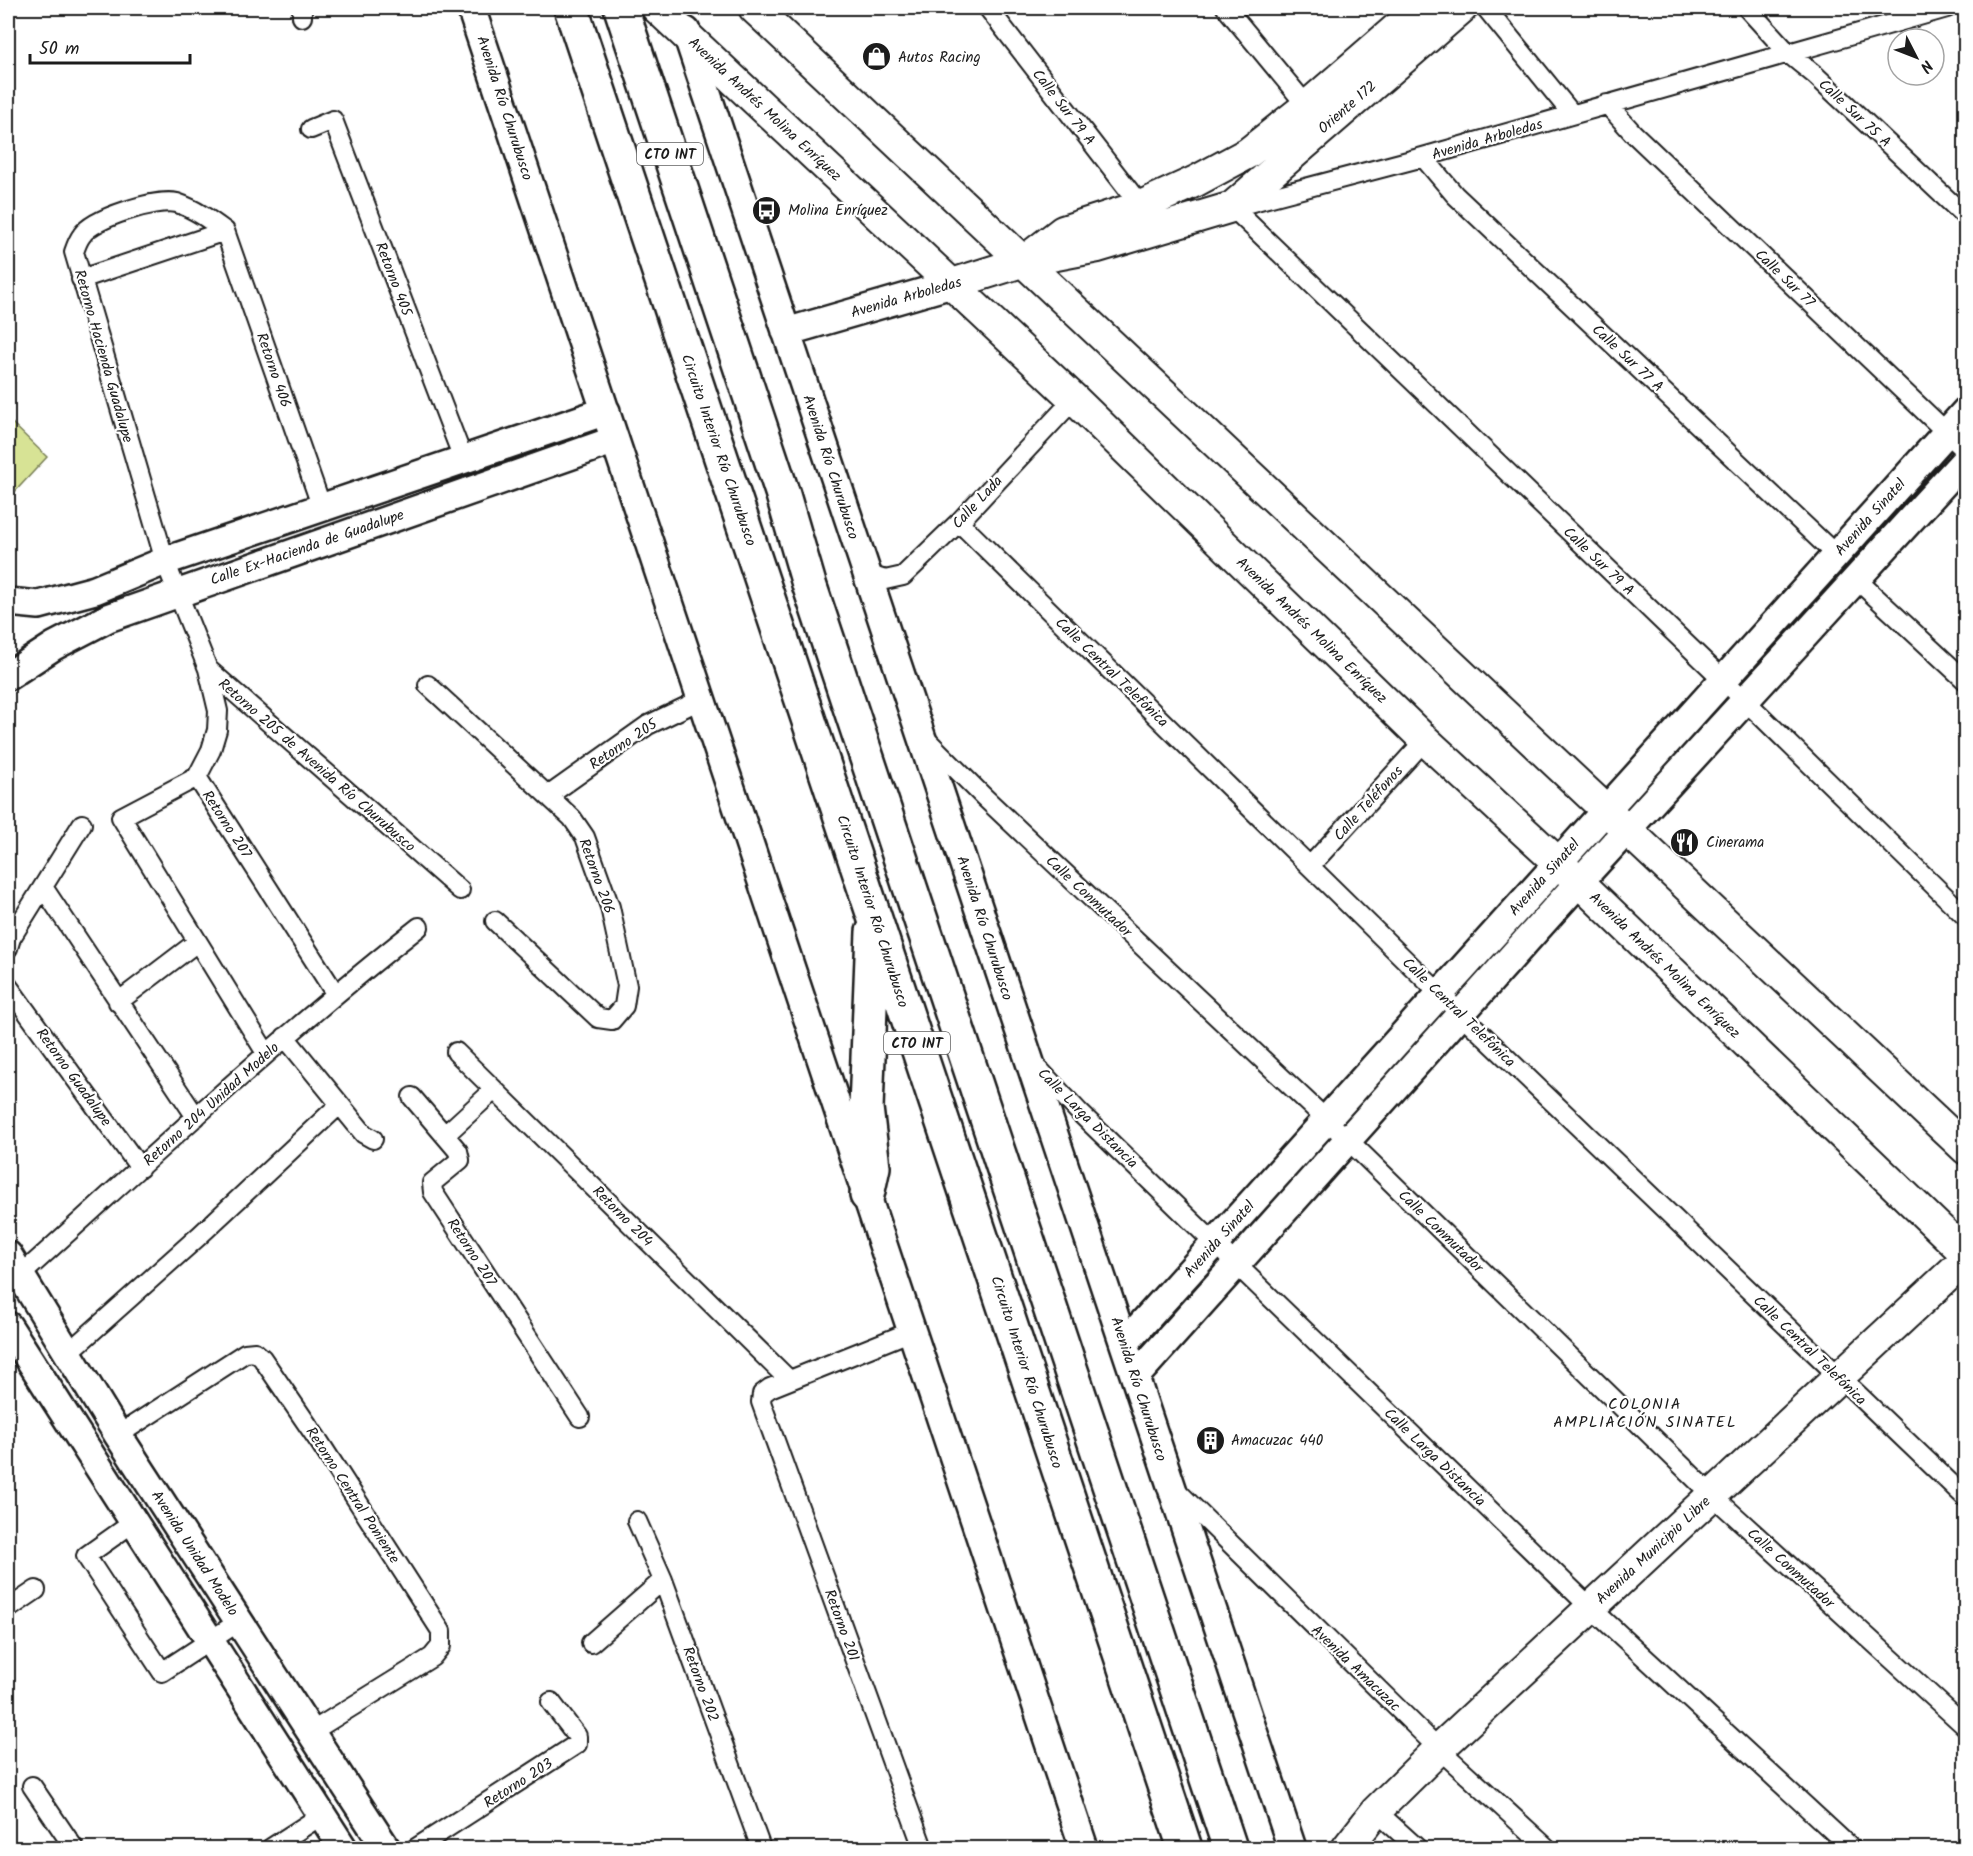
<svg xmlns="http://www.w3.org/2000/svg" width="1973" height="1856" font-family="Kalam,sans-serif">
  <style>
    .pitch { fill: #d7e395; stroke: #7a8058; stroke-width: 1.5 }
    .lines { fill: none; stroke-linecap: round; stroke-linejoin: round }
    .street-casing { stroke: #1c1c1c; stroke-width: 22 }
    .secondary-casing { stroke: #1c1c1c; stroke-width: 32 }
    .primary-casing { stroke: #1c1c1c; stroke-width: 34 }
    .highway-casing { stroke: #1c1c1c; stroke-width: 38 }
    .street { stroke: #fff; stroke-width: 18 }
    .secondary { stroke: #fff; stroke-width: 27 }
    .primary { stroke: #fff; stroke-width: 30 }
    .highway { stroke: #fff; stroke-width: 33 }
    .labels { text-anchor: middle; stroke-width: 4.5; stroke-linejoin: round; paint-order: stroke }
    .shield { fill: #fff; stroke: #606060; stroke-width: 1.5 }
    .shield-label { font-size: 14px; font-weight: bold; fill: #1c1c1c }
    .poi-label { font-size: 15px; fill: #1c1c1c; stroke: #fff; text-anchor: start }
    .street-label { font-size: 15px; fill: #1c1c1c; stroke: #fff }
    .neighbourhood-label { font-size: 16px; letter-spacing: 1.5px; fill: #1c1c1c; stroke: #fff }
  </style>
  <rect width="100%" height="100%" fill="#fff"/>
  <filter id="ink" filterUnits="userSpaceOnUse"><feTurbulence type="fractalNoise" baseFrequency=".0167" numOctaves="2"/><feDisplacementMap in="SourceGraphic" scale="12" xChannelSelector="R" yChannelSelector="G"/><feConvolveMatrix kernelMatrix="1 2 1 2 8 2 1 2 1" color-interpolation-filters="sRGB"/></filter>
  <g filter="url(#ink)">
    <!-- pitch -->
    <path class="pitch" d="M8,419L47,457L8,499Z"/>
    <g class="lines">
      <defs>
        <path id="street" d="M988,8L1141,206
          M1226,8L1307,106
          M1486,8L1572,114
          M1747,8L1789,54L1815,75L1966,217
          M302,17V8
          M1607,104L1633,133L1966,451
          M311,129L333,120L464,461
          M1423,157L1455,195L1836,555
          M1241,205L1423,157L1947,8
          M1232,207L1762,717L1966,917
          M225,231C210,220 195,209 177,203C157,198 93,218 82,235C78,240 76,246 74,252L165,561L208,669L460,890
          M225,231L322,508
          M81,279L225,231
          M959,522L1440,994L1966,1498
          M867,574L885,580L903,576L959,522L1074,399
          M1856,579L1966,681
          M208,669L218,711L217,730L211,750L197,777L121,817L266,1053
          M428,685L572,818L585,837L610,907L627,986L624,1006L612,1020L598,1018L495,921
          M925,738L983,796L1349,1141L1712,1495L1966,1727
          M197,777L335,993
          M548,796L648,725L702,699
          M1310,866L1425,740
          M43,887L196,1117
          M8,948L11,938L82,824
          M8,986L140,1168
          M118,1002L197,942
          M285,1037L364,1134L373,1139
          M456,1052L789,1380
          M1033,1063L1079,1112L1591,1608L1851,1848
          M412,1097L458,1151L460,1160L432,1183L433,1192L580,1417
          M445,1135L494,1090
          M21,1275C152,1157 280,1036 419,927
          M912,1331L770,1388L762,1394L761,1402L923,1848
          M68,1353L199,1236L339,1105
          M118,1435L245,1353L255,1352L262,1358L320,1443L441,1631V1646L432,1657L311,1732
          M1177,1491L1439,1749L1547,1848
          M637,1521L663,1580L761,1848
          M134,1522L86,1556L162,1672L240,1621
          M8,1609L36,1590
          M591,1643L663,1580
          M32,1786L74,1848
          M1376,1811L1417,1848
          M271,1848L322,1815
          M416,1848L577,1744V1736L551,1702"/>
        <path id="secondary" d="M471,8L1084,1848
          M686,31L1292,1848
          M786,332L952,284
          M8,602L39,605L95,590L165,561L606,411
          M8,676L54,646L108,618L615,440
          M8,1255L118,1435L386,1848
          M8,1326L343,1848
          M1124,1344L1966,411
          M1135,1377L1579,882L1966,459"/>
        <path id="primary" d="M657,8L1074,399L1425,740L1579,882L1966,1254
          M754,8L1966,1149
          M1028,258L1063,231L1141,206L1196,181L1248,153L1307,106L1420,8
          M952,284L1025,261L1098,247L1232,207L1462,8
          M1347,1848L1376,1811L1439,1749L1966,1259"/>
        <path id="highway" d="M571,8L1185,1848
          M621,8L783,495L809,584L1230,1848
          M867,1195L873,1167L866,1108L873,932"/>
      </defs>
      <!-- street casing -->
      <use href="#street" class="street-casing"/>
      <!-- secondary casing -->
      <use href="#secondary" class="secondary-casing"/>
      <!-- primary casing -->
      <use href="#primary" class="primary-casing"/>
      <!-- highway casing -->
      <use href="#highway" class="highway-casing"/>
      <!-- street -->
      <use href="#street" class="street"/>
      <!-- secondary -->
      <use href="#secondary" class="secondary"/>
      <!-- primary -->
      <use href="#primary" class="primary"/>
      <!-- highway -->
      <use href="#highway" class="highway"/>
    </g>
  </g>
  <!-- icons -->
  <defs>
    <symbol id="shop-disc" viewBox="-11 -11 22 22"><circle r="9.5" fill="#1c1c1c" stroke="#fff"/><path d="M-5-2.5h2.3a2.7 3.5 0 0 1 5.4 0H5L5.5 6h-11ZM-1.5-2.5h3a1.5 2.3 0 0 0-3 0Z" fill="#fff"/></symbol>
    <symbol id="bus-disc" viewBox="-11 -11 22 22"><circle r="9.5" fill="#1c1c1c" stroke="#fff"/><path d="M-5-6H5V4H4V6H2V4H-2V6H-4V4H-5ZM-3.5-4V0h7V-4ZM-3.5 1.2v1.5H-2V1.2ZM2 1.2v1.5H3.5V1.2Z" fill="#fff"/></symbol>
    <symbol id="restaurant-disc" viewBox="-11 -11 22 22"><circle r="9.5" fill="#1c1c1c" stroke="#fff"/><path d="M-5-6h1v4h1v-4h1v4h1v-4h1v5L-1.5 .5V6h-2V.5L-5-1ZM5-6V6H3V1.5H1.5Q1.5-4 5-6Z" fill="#fff"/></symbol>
    <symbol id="building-disc" viewBox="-11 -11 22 22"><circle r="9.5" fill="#1c1c1c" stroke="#fff"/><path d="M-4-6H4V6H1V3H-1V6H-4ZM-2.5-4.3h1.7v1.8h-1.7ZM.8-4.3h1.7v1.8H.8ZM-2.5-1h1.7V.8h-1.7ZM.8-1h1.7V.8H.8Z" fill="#fff"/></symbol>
  </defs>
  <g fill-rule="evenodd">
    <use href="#shop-disc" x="860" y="40" width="33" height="33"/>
    <use href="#bus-disc" x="750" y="194" width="33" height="33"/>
    <use href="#restaurant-disc" x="1668" y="826" width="33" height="33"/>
    <use href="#building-disc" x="1194" y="1424" width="33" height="33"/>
  </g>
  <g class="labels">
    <!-- shield labels -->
    <g class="shield">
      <rect x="637" y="143" width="66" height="22" rx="4.5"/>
      <rect x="884" y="1032" width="66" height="22" rx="4.5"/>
    </g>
    <g class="shield-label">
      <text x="670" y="159">CTO INT</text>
      <text x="917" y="1048">CTO INT</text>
    </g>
    <!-- poi labels -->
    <g class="poi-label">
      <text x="898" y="62">Autos Racing</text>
      <text x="788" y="215">Molina Enríquez</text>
      <text x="1706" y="847">Cinerama</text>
      <text x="1231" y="1445">Amacuzac 440</text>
    </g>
    <!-- street labels -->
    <g class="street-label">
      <text transform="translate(1064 107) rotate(52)" y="5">Calle Sur 79 A</text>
      <text transform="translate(1347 107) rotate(-41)" y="5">Oriente 172</text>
      <text transform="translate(505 108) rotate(72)" y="5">Avenida Río Churubusco</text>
      <text transform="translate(765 109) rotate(43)" y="5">Avenida Andrés Molina Enríquez</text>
      <text transform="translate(1855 113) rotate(43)" y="5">Calle Sur 75 A</text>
      <text transform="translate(1487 139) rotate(-16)" y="5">Avenida Arboledas</text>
      <text transform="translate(1785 278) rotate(44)" y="5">Calle Sur 77</text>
      <text transform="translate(394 279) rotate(69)" y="5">Retorno 405</text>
      <text transform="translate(906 297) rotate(-16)" y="5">Avenida Arboledas</text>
      <text transform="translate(104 356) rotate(74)" y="5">Retorno Hacienda Guadalupe</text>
      <text transform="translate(1628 358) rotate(43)" y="5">Calle Sur 77 A</text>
      <text transform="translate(274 370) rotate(71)" y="5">Retorno 406</text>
      <text transform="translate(719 450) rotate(71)" y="5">Circuito Interior Río Churubusco</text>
      <text transform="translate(831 467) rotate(72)" y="5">Avenida Río Churubusco</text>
      <text transform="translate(977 502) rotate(-47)" y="5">Calle Lada</text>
      <text transform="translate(1870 517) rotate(-48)" y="5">Avenida Sinatel</text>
      <text transform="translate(307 547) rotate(-19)" y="5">Calle Ex-Hacienda de Guadalupe</text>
      <text transform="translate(1599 561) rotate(44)" y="5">Calle Sur 79 A</text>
      <text transform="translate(1312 630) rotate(44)" y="5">Avenida Andrés Molina Enríquez</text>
      <text transform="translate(1112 672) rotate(44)" y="5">Calle Central Telefónica</text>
      <text transform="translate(623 744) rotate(-34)" y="5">Retorno 205</text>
      <text transform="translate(317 765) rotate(41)" y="5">Retorno 205 de Avenida Río Churubusco</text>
      <text transform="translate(1368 803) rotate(-48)" y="5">Calle Teléfonos</text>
      <text transform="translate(227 824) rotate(57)" y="5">Retorno 207</text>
      <text transform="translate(597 876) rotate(70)" y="5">Retorno 206</text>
      <text transform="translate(1544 877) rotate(-48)" y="5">Avenida Sinatel</text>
      <text transform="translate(1089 896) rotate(43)" y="5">Calle Conmutador</text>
      <text transform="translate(873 911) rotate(72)" y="5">Circuito Interior Río Churubusco</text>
      <text transform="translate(985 928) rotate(72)" y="5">Avenida Río Churubusco</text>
      <text transform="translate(1665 965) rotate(44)" y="5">Avenida Andrés Molina Enríquez</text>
      <text transform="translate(1459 1012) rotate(44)" y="5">Calle Central Telefónica</text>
      <text transform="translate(74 1077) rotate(54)" y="5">Retorno Guadalupe</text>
      <text transform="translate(211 1104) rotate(-42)" y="5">Retorno 204 Unidad Modelo</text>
      <text transform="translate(1088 1118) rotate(45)" y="5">Calle Larga Distancia</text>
      <text transform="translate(623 1216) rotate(45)" y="5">Retorno 204</text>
      <text transform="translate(1441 1231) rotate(44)" y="5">Calle Conmutador</text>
      <text transform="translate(1219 1239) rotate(-48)" y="5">Avenida Sinatel</text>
      <text transform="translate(472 1252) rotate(57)" y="5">Retorno 207</text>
      <text transform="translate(1810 1350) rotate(44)" y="5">Calle Central Telefónica</text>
      <text transform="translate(1027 1372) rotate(72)" y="5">Circuito Interior Río Churubusco</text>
      <text transform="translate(1139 1389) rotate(72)" y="5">Avenida Río Churubusco</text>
      <text transform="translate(1435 1457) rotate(44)" y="5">Calle Larga Distancia</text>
      <text transform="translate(353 1495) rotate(57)" y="5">Retorno Central Poniente</text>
      <text transform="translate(1653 1550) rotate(-43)" y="5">Avenida Municipio Libre</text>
      <text transform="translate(195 1553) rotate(57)" y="5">Avenida Unidad Modelo</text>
      <text transform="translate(1791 1568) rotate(42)" y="5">Calle Conmutador</text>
      <text transform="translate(842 1625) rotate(70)" y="5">Retorno 201</text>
      <text transform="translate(1356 1668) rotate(44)" y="5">Avenida Amacuzac</text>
      <text transform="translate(701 1684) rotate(70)" y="5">Retorno 202</text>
      <text transform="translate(518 1783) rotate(-33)" y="5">Retorno 203</text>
    </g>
    <!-- neighbourhood labels -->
    <g class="neighbourhood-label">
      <text x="1645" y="1409">COLONIA<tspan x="1645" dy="18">AMPLIACIÓN SINATEL</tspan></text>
    </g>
  </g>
  <!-- margin -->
  <rect width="1973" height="1856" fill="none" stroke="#fff" stroke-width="30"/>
  <rect x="15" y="15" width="1943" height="1826" fill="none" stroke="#1c1c1c" stroke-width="2" filter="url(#ink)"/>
  <!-- north arrow -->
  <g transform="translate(1916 57) rotate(132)"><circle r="28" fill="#ffffff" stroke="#a4a4a4" stroke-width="1.5"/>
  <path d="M0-4.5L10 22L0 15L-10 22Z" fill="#1c1c1c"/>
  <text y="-9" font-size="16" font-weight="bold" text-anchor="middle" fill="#1c1c1c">N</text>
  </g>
  <!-- scale -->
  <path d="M30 54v9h160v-9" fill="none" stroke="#1c1c1c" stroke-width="3"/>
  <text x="39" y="54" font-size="18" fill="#1c1c1c" stroke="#ffffff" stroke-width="4.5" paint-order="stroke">50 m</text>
</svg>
